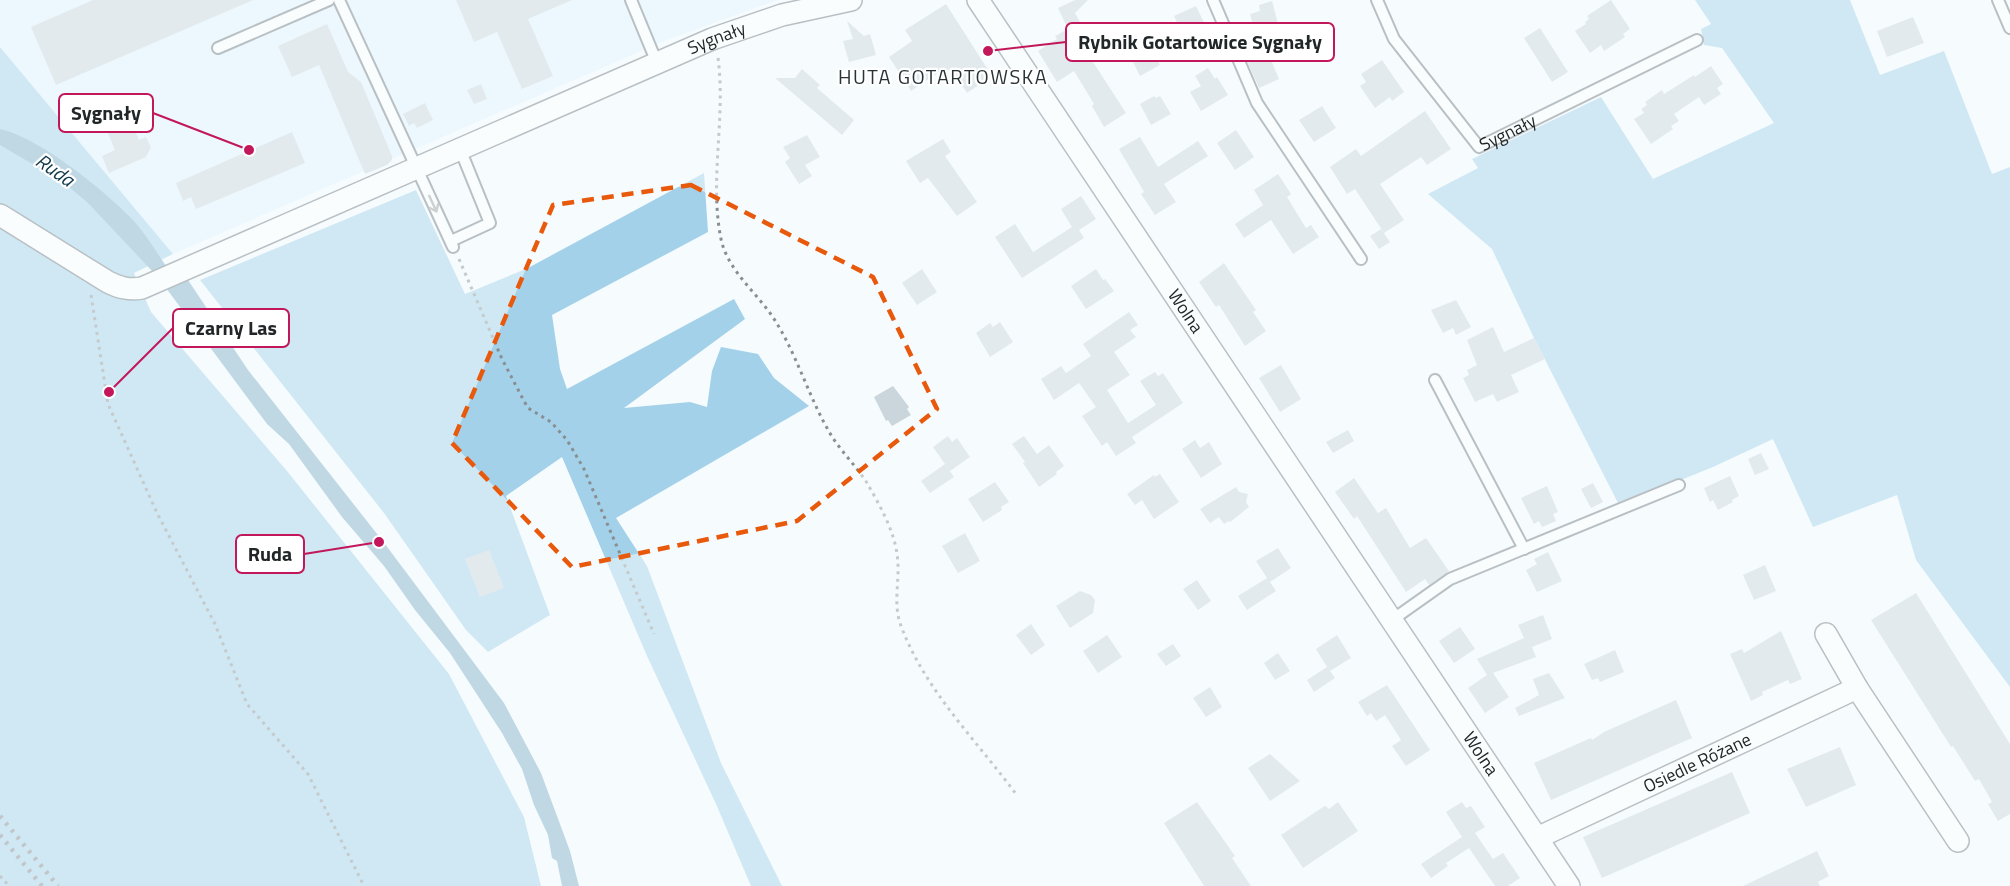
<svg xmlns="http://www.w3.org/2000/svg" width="2010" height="886" font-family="'Titillium Web',sans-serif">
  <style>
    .built { fill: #e1f4ff }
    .green { fill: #a2d1e9 }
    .water { fill: #7eaec6 }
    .building { fill: #cad6dc }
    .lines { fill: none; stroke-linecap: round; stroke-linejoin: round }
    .service-casing { stroke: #6f797f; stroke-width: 14 }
    .minor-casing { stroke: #6f797f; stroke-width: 24 }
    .path { stroke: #898e91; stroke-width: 3; stroke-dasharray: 3 4.5; stroke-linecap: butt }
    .service { stroke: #fff; stroke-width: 10 }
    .minor { stroke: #fff; stroke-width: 21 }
    .rail { stroke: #808588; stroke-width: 4.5; stroke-dasharray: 3 6; stroke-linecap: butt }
    .oneway { stroke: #9b9d9e }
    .marked { fill: none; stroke: #e8590c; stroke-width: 4.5; stroke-dasharray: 12 8; stroke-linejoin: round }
    .labels { text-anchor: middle; stroke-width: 4.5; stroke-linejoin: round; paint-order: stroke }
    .street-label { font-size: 18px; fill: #212628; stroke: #fff }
    .neighbourhood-label { font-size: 20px; letter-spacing: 1.5px; fill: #293337; stroke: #fff }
    .water-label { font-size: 20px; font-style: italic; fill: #0f394b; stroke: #fff }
    .leader { fill: none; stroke: #c2185b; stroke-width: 2 }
    .callout-dot { fill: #c2185b; stroke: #fff; stroke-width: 2 }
    .callout { fill: #fff; stroke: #c2185b; stroke-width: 2 }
    .callout-label { font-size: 20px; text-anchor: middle; font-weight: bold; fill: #212628 }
  </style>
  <rect width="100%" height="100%" fill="#f6fbfe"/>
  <!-- built -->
  <path class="built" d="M0,0H777L664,41L173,254L0,47Z"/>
  <!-- green -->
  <path class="green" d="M1695,0H1850L1880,75L1944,51L1992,174L2010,167V687L1916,560L1897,495L1813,527L1773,439L1713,467L1619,505L1534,338L1492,249L1428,194L1478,168L1472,159L1601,97L1653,179L1774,123L1722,48L1704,45L1701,29L1711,24Z
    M0,47L173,254L134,273L151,312L287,471L449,674L524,817L541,886H0Z
    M704,173L708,232L552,315L560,369L567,389L734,299L745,319L624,408L690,402L707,407L712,371L721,347L758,354L774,378L809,406L616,518L647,566L721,763L782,886H751L716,804L647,656L562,457L506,496L550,615L488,652L466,630L384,513L200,280L416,190L465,294L528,268Z"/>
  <!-- water -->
  <path class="water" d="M0,129C38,137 103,189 130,217C144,231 155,250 166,266L153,272L88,203L63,182L0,145Z
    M188,280L248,370L385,544L504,703L541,773L570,851L579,886H562L557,861L552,858L548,835L534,805L522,769L502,733L450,653L415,610L384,566L342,517L289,444L267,424L166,288Z"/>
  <!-- building -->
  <path class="building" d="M93,0H253L56,85L31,27Z
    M456,0H572L528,19L553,76L522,89L497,32L474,42Z
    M1075,0H1088L1075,13L1084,29L1075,34L1126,113L1104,127L1092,106L1094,104L1074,71L1057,82L1038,51L1057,39L1055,36L1068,29L1058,8Z
    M1611,0L1630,29L1623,34L1625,37L1604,51L1601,45L1590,53L1575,31L1586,24L1585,22L1589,19L1587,16Z
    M1272,1L1280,31L1253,39L1250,26L1253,25L1250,14L1260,11L1259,5Z
    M946,4L992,76L967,93L951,68L941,75L939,72L911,91L889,57L912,41L905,30Z
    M1196,6L1209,33L1187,43L1174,16Z
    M1913,17L1924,43L1887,57L1877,31Z
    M847,21L864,36L870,34L876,55L849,62L843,41L853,39Z
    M327,24L348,72L361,82L392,156V160L387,165L365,174L319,65L292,77L278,46Z
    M1540,28L1568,72L1552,82L1524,38Z
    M1150,45L1160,65L1140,76L1130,56Z
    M1269,55L1279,79L1259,88L1248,63Z
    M1382,60L1404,92L1392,101L1390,97L1375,108L1360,86L1366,82L1361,74Z
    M1711,66L1723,84L1717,88L1721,94L1704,105L1699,97L1674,114L1679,121L1671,126L1673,129L1651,144L1634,119L1644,113L1641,109L1647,105L1645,102L1662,90L1664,94L1694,75L1695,77Z
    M1208,68L1215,79L1217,77L1228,95L1201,111L1190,92L1201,86L1195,76Z
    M802,69L820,85L817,88L854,120L842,135L775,78H795Z
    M481,84L487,99L474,104L467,90Z
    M1154,96L1156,98L1160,96L1171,114L1151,125L1140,104Z
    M425,103L433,120L417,128L414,123L409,126L403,114Z
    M1322,106L1336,128L1314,142L1299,120Z
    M127,111L139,140L146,137L151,147L146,157L109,173L102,156L115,150L103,122Z
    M1425,111L1451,149L1427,165L1421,157L1380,184L1404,220L1384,233L1355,189L1347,194L1330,167L1356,149L1361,156Z
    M1236,130L1254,157L1235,170L1217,143Z
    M292,132L305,163L196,209L191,197L183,201L176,183Z
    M807,135L820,157L805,165L812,176L799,184L785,162L790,158L783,147Z
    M1140,137L1158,167L1198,141L1208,156L1164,184L1176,202L1155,215L1141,194L1144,192L1119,149Z
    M943,139L951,152L945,156L977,202L957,216L928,178L920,183L906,161Z
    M1278,174L1291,194L1287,197L1306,228L1311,225L1319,237L1293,254L1271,220L1244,238L1235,224L1263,205L1254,190Z
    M1081,196L1096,219L1079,230L1084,238L1022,278L995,237L1015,224L1033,252L1072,227L1061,209Z
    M1381,229L1390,242L1379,249L1370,236Z
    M1224,263L1256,310L1253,312L1266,331L1245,346L1219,305L1216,307L1199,282Z
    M922,269L937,292L917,305L902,283Z
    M1096,269L1103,280L1105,279L1114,291L1086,309L1071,286Z
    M1456,300L1471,327L1456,335L1453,328L1443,333L1431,310Z
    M1129,312L1138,325L1130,330L1136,337L1114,352L1130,375L1107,390L1128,423L1156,405L1140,381L1155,372L1158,376L1163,373L1183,403L1132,437L1136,443L1116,456L1107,442L1102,446L1082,416L1096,407L1079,383L1054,400L1041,379L1061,366L1066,373L1091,356L1083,344Z
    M1000,322L1013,342L990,357L976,333L990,323L993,327Z
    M1493,327L1504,352L1534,338L1545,359L1511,375L1519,392L1497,402L1493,394L1475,402L1463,378L1469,375L1467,370L1477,365L1467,340Z
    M1281,365L1301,399L1280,412L1259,378Z
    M893,386L909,407L907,409L911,415L892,426L888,420L886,421L874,397Z
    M1348,430L1354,441L1333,453L1326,442Z
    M948,436L952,442L957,438L970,457L950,471L933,447Z
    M1024,436L1037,454L1049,445L1064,466L1056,472L1057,474L1039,487L1023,463L1025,462L1012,444Z
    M1195,440L1200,448L1209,442L1222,464L1201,478L1182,449Z
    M1761,453L1769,469L1755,475L1748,459Z
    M945,464L954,477L930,493L921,481Z
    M1160,474L1179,502L1154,519L1142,500L1135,505L1127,494L1154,475L1155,477Z
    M1730,476L1739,496L1732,500L1733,502L1718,510L1713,500L1710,502L1704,488Z
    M1354,478L1378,513L1386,508L1410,548L1426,538L1449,571L1429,585L1425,579L1406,592L1357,516L1354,519L1335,492Z
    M995,482L1009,502L1001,507L1002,510L983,522L968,499Z
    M1593,483L1603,502L1591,508L1581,489Z
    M1547,486L1558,512L1553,514L1556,521L1542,527L1539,521L1534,524L1521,498Z
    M1236,487L1239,492L1248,494L1246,502L1249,507L1230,522L1229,521L1224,524L1219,517L1210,523L1200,509Z
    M965,533L980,561L958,573L942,546Z
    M1278,548L1291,568L1270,582L1276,591L1247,610L1238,596L1267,578L1256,561Z
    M489,550L504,588L480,597L465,559Z
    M1548,552L1562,581L1537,592L1526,570L1537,564L1534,559Z
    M1765,565L1776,591L1754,600L1743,575Z
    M1197,580L1211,601L1198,610L1183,589Z
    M1080,591L1091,595L1095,600L1093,613L1070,628L1056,606Z
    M1916,593L2010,744V814L1998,821L1988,804L1992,802L1979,779L1975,781L1953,746L1951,747L1871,620Z
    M1543,615L1552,639L1532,647L1536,657L1493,673L1509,697L1485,713L1468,688L1487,675L1477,659L1524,638L1518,625Z
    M1031,624L1045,645L1031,655L1016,635Z
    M1460,627L1475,649L1454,663L1439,641Z
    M1781,631L1802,679L1790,684L1788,680L1762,692L1763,695L1751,701L1730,654L1742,649L1744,653Z
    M1107,635L1122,657L1098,673L1083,651Z
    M1337,635L1351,658L1330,671L1335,678L1314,692L1307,680L1327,667L1316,649Z
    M1173,644L1181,656L1166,666L1157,654Z
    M1615,650L1624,672L1600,682L1598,678L1592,680L1584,664Z
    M1278,653L1290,671L1275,680L1264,663Z
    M1549,673L1565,698L1519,716L1515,708L1539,695L1533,679Z
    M1387,685L1430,750L1406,766L1392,746L1401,740L1385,715L1376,721L1371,713L1367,716L1358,702Z
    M1210,687L1222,707L1206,717L1193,698Z
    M1676,700L1692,738L1551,800L1534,763L1591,738L1592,740L1604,732Z
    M1840,747L1856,785L1806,807L1787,769Z
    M1270,754L1300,781L1270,801L1248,768Z
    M1732,772L1750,813L1602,878L1583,837Z
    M1197,802L1235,856L1232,858L1251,886H1204L1164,823Z
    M1338,802L1358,831L1303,868L1281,835L1323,807L1326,806L1329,809Z
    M1462,802L1466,808L1471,806L1485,827L1475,833L1493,859L1503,853L1520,878L1508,886H1495L1469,848L1446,863L1448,866L1431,878L1421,864L1462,837L1446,812Z
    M1817,851L1829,876L1818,882L1820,886H1743Z"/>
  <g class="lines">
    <defs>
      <g id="service">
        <path d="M339,0L453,247"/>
        <path d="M631,0L657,63"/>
        <path d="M1213,0L1257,103L1361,259"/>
        <path id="s1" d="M1377,0L1394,39L1479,147L1697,40"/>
        <path d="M1998,0L2010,28"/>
        <path d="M218,48L329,0"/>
        <path d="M451,241L490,223L460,149"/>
        <path d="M1435,380L1524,549"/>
        <path d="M1392,620L1450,579L1679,485"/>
      </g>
      <g id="minor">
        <path id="s2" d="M978,0L1569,886"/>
        <path id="s3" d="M0,215L108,282C120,288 129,290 142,288L712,39L782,15L851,0"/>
        <path d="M1826,634L1857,688L1958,841"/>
        <path id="s4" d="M1537,838L1857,688"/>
      </g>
    </defs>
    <!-- service casing -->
    <use href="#service" class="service-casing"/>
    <!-- minor casing -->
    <use href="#minor" class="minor-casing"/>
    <!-- path -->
    <path class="path" d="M718,58C726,118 709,180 721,239C728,272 759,294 776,322C797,356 808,394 827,428C838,449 855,464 867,483C879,504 894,530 897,554C901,579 892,602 901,626C925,690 976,740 1016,794
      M459,259L502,359L524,401L528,408L551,422L567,440L584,469L654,634
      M91,295L108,404L157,513L215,624L247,704L308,774L364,886
      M0,876L9,886"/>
    <!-- service -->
    <use href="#service" class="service"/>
    <!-- minor -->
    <use href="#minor" class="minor"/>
    <!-- rail -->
    <path class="rail" d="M0,816L58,886
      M0,835L42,886"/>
  </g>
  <!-- one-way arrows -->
  <defs><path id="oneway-shaft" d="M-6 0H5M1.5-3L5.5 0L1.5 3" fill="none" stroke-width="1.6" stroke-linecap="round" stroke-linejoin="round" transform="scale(1.5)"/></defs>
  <use class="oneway" href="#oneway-shaft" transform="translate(433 204) rotate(65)"/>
  <!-- marked area -->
  <path d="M0 0H2010V886H0ZM691,185L873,277L937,409L797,521L572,567L452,443L553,205Z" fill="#f6fbfe" fill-opacity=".55" fill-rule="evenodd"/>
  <path class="marked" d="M691,185L873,277L937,409L797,521L572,567L452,443L553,205Z"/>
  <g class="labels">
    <!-- street labels -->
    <g class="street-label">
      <text dy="6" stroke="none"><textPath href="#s3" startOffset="789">Sygnały</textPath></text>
      <text dy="6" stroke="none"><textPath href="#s1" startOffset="212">Sygnały</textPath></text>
      <text dy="6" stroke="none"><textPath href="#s2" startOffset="374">Wolna</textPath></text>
      <text dy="6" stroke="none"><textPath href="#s2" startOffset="906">Wolna</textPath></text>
      <text dy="6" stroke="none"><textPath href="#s4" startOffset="177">Osiedle Różane</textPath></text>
    </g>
    <!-- neighbourhood labels -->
    <g class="neighbourhood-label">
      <text x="943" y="84">HUTA GOTARTOWSKA</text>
    </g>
    <!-- water labels -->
    <g class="water-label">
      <text transform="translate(55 170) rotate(35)" y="7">Ruda</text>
    </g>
  </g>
  <!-- callouts -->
  <path class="leader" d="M988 51L1066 42M249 150L153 113M109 392L173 328M379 542L304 554"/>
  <g class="callout-dot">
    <circle cx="988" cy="51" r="6"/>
    <circle cx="249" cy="150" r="6"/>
    <circle cx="109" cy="392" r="6"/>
    <circle cx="379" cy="542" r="6"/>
  </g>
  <g class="callout">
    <rect x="1066" y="23" width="268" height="38" rx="6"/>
    <rect x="59" y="94" width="94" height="38" rx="6"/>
    <rect x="173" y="309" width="116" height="38" rx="6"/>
    <rect x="236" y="535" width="68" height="38" rx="6"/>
  </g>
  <g class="callout-label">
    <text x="1200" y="49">Rybnik Gotartowice Sygnały</text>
    <text x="106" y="120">Sygnały</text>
    <text x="231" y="335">Czarny Las</text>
    <text x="270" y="561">Ruda</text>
  </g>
</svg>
